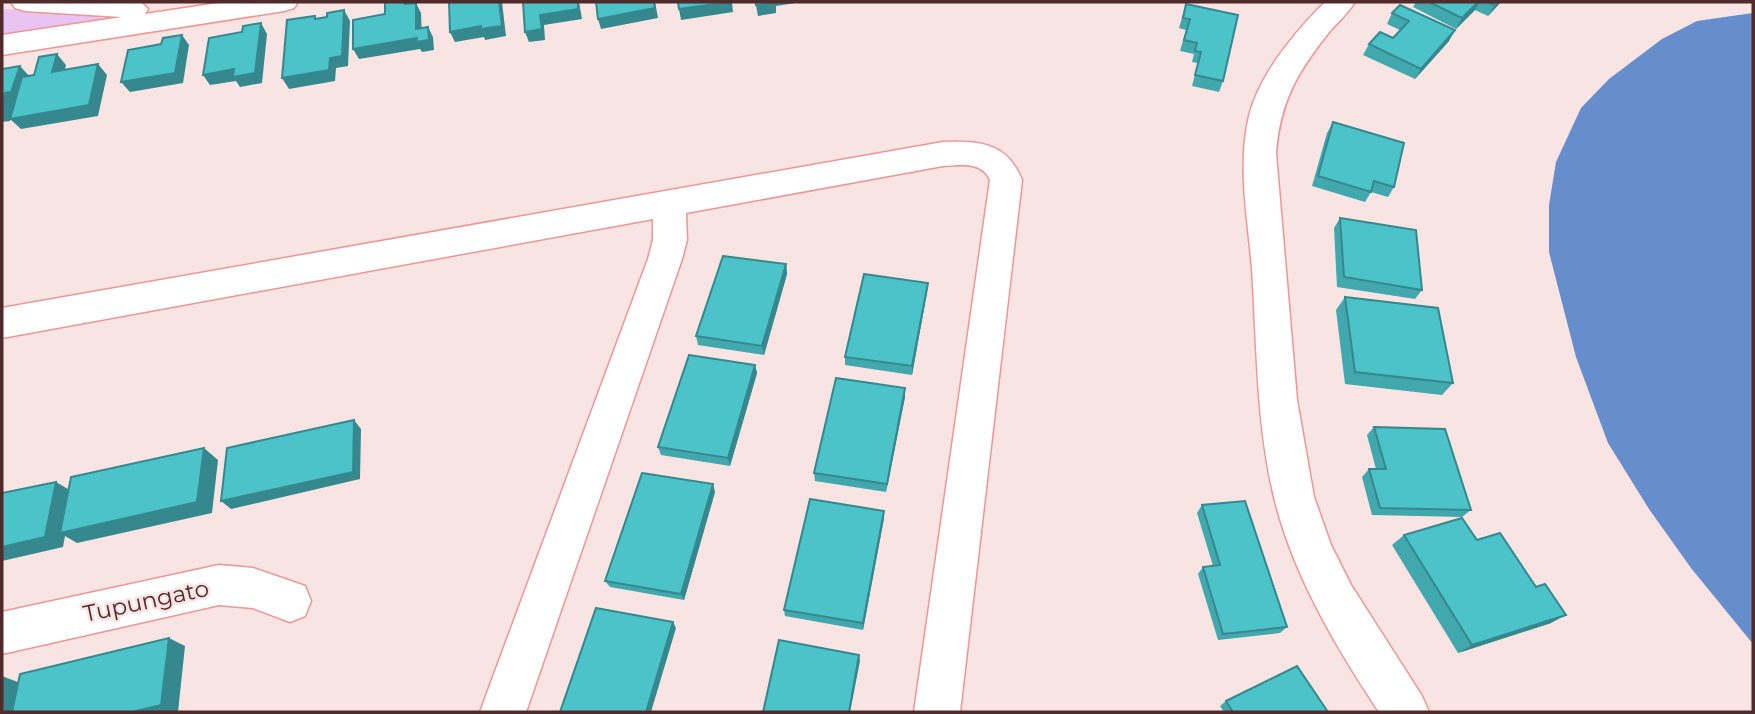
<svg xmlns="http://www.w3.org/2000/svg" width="1755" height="714" font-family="Montserrat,sans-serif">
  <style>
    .green { fill: #e9c4f2 }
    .water { fill: #668dcc }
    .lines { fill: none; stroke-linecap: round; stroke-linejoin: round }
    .street-casing { stroke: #ef9595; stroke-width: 3 }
    .street { fill: #fff; fill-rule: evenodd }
    .wall { fill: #41a8ad }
    .shaded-wall { fill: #35888d }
    .building { fill: #4cc3c9; stroke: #35888d; stroke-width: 2 }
    .labels { text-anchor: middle; stroke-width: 5; stroke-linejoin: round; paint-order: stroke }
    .street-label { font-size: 23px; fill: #502b2b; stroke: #f8e4e3 }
  </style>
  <rect width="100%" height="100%" fill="#f8e4e3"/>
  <!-- green -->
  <path class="green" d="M2,9L99,12L103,17L93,24L2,37Z"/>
  <!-- water -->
  <path class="water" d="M1753,13V644L1691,568L1649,509L1608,443L1576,357L1549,252V205L1556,162L1581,108L1609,79L1662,39L1697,21Z"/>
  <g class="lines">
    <defs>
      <path id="street" d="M11,2H141L148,9L145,14L225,2H298L294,8L284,11L2,55V35L122,17L25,11L15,8Z
        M1325,2H1355C1348,13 1339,21 1330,31C1298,71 1280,101 1276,153L1297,400L1314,497L1331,545L1351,585L1422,696L1429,712H1379L1375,706C1333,642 1292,572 1274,497C1256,422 1257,345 1252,269C1248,219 1237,166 1249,116C1260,73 1295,32 1325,2Z
        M943,142C979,141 1007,142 1022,180L960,712H914L990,180C982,161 960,165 943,166L686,213L687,240L682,259L526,712H480L648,259L653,240V219L2,338V308Z
        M219,565L253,568L305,586L311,601L305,616L290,622L253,608L219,605L2,654V612Z"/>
    </defs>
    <!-- street casing -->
    <use href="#street" class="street-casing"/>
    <!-- street -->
    <use href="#street" class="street"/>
  </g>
  <!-- wall -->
  <path class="wall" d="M1416,2H1501L1488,16L1475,10L1456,29L1413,7Z
    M1186,4L1223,81L1219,92L1192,86L1198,63L1192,62L1194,54L1180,51L1186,30L1179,28Z
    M1392,13L1449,41L1415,79L1363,55L1369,44L1393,38L1400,30L1387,24Z
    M1333,122L1394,187L1388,197L1371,192L1365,202L1312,186L1327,133Z
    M1340,218L1422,290L1415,299L1337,287L1334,228Z
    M786,264L787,274L764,355L698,345L696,336Z
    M928,283L927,292L912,375L845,365V357Z
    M1345,297L1453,383L1442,395L1345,384L1336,310Z
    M755,365L757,373L730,466L661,455L658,447Z
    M905,397L886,492L815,481L814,473Z
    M1374,427L1471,510L1462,517L1372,515L1362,477L1369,469H1376L1367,435Z
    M715,492L684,600L610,587L605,581Z
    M1202,505L1287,627L1280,633L1218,640L1198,574L1203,567L1213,566L1197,513Z
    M884,511V518L863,630L785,616L784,610Z
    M1404,535L1477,540L1551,623L1458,653L1392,545Z
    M1226,701L1328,712H1224L1220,706Z"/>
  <!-- shaded-wall -->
  <path class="shaded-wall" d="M499,2H502L506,36L485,40L484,37L455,42L450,32L481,26Z
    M578,2H579L582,19L544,25L545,40L529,42L525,32L540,15Z
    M655,2L658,18L601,29L598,19Z
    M732,2L733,12L681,20L679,9Z
    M774,2H802L776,6V13L758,16L756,5Z
    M1478,2H1480L1475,10L1456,29L1462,18Z
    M1499,2H1501L1488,16L1495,5Z
    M416,3L421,13L422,39L416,29Z
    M344,10L350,21L348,66L336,68L335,81L289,89L282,78Z
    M261,23L267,34L262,83L240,87L236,81L210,85L203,75Z
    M428,27L433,37L434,50L422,52L420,49L359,59L353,49Z
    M1455,30L1449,41L1415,79L1421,69Z
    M182,35L189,45L183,83L130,92L121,82Z
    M57,54L66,65L62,83L52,72Z
    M98,64L107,75L98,116L21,129L10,119V121L2,122V104L5,93L20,66L30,77Z
    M786,264L787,274L764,355L762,346Z
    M928,283L927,292L912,375V366Z
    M755,365L757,373L730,466L728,458Z
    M905,388V397L886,492L887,484Z
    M354,420L361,429L360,479L231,509L221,501Z
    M204,448L218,460L212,513L77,543L65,536L63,547L2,561V547L56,482L73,492Z
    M713,484L715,492L684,600L681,594Z
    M884,511V518L863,630V623Z
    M1566,615L1551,623L1458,653L1472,645Z
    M673,622L676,628L651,712H646Z
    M169,638L185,646L178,712H132Z
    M859,655L860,661L850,712H849Z
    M2,676L23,684L17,712H2Z"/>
  <!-- building -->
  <path class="building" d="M385,2H404L405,4L416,3V29L428,27L429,40L416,42L417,38L353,49V20L385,14Z
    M449,2H499L502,26L481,29V26L450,32Z
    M523,2H578V9L540,15L542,29L525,32Z
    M596,2H654L655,8L598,19Z
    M678,2H730L679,9Z
    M756,2H775L756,5Z
    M1429,2H1478L1462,18Z
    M1487,2H1499L1495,5Z
    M1186,4L1238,15L1223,81L1195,75L1201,52L1195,51L1197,43L1184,40L1190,19L1183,18Z
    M1400,5L1455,30L1421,69L1369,44L1380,32L1393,38L1409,21L1392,13Z
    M344,10L342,56L330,58L329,70L282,78L287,20L315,16V19L327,17V13Z
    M261,23L255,73L233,77L234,69L203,75L209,38L242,32L243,26Z
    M182,35L175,73L121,82L128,50L161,44L163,38Z
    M57,54L52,72L98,64L89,105L10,119L22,77L34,75L39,57Z
    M20,66L11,92L5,93L2,104V69Z
    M1333,122L1404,143L1394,187L1374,181L1371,192L1318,176Z
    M1340,218L1416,230L1422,290L1344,277Z
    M723,256L786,264L762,346L696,336Z
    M864,274L928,283L912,366L845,357Z
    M1345,297L1438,308L1453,383L1355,372Z
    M689,355L755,365L728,458L658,447Z
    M836,378L905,388L887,484L814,473Z
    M354,420L353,472L221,501L227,448Z
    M1374,427L1445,429L1471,510L1380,508L1369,469H1386Z
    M204,448L197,502L60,533L71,477Z
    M642,473L713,484L681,594L605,581Z
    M56,482L45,537L2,547V493Z
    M810,499L884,511L863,623L784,610Z
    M1245,501L1287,627L1223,634L1203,567L1220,565L1202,505Z
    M1462,518L1477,540L1500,533L1536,587L1545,584L1566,615L1472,645L1404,535Z
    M596,608L673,622L646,712H560Z
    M169,638L161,705L132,712H12L20,674Z
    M779,640L859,655L849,712H763Z
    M1297,666L1328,712H1233L1226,701Z"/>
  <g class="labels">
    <!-- street labels -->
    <g class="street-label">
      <text transform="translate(146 601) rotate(-12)" y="8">Tupungato</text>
    </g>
  </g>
  <!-- border -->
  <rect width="1755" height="714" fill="none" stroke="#502b2b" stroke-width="7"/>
</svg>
